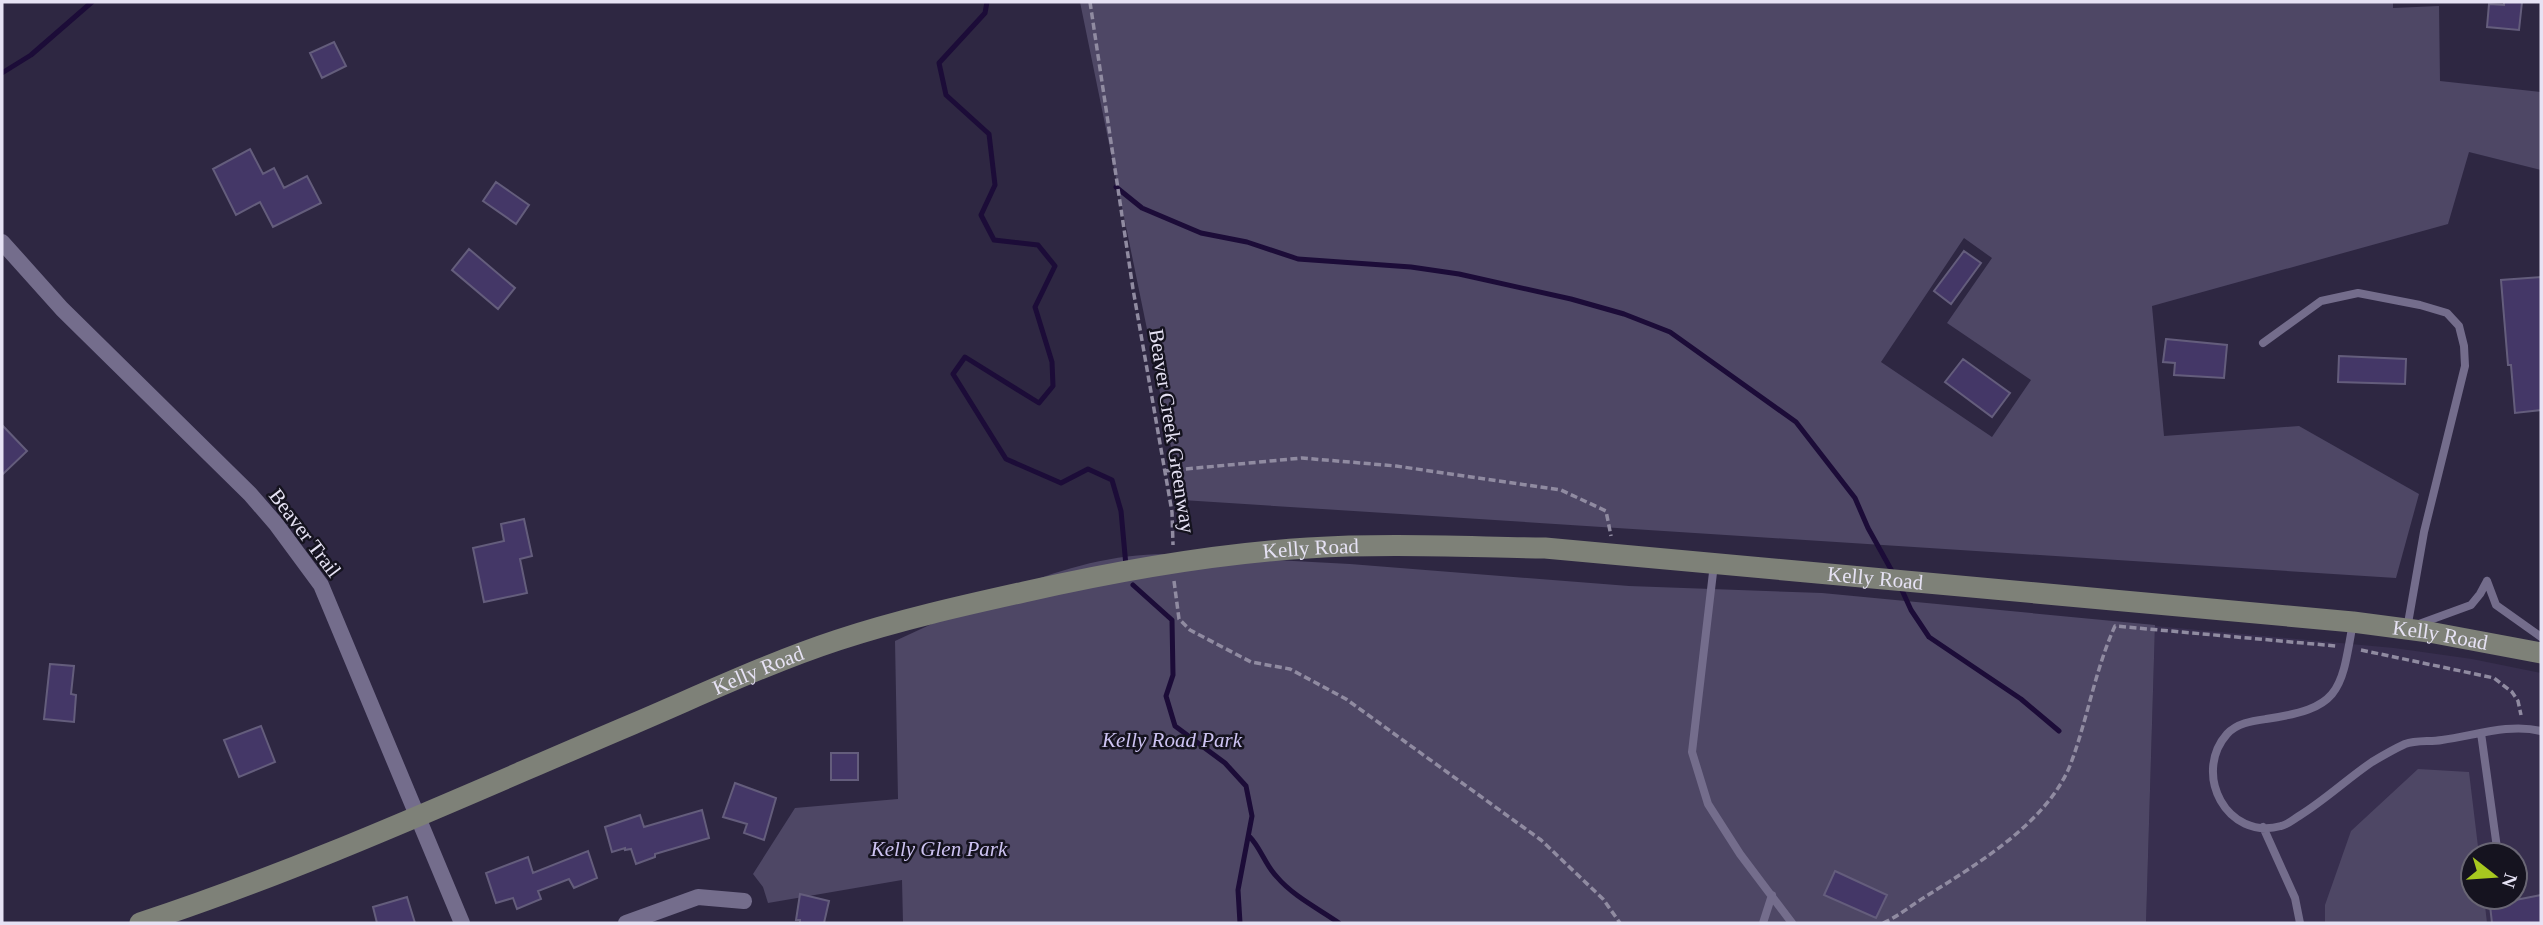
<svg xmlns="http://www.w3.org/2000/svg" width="2543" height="925" font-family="'Times New Roman',serif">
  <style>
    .built { fill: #382f4f; fill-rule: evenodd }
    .green { fill: #4e4765; fill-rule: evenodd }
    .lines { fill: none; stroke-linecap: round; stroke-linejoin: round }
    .stream { stroke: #1c0c38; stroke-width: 5 }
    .building { fill: #443767; stroke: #645d7c; stroke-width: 2 }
    .path { stroke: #908ba1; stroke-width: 3.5; stroke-dasharray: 7 3.5; stroke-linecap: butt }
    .lane { stroke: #746d8c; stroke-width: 8 }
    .street { stroke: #746d8c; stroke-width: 16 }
    .secondary { stroke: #7e8178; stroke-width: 21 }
    .labels { text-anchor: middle; stroke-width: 5; stroke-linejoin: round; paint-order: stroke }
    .street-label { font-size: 21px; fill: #e6e2f4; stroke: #15131f }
    .park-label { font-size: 21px; font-style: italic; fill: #cdc3f2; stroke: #15131f }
  </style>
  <rect width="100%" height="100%" fill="#2e2742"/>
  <!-- built -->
  <path class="built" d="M2155,626L2394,648L2472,659L2541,673V923H2146ZM2473,855H2515V897H2473Z"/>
  <!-- green -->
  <path class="green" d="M1080,2H2393V8L2439,6L2440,81L2541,92V170L2469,152L2448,224L2152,306L2164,436L2299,426L2419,494L2396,578L1182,500ZM1964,238L1992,258L1947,323L2031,380L1992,437L1881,362Z
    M1166,554L1350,564L1629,586L1822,593L2155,625L2146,923H903L902,880L768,903L763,887L753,874L795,808L898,799L895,641C981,602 1070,554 1166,554Z
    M2418,769L2469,772L2479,855H2473V897H2484L2487,923H2325V905L2351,831Z"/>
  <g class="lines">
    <!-- stream -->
    <path class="stream" d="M987,2L985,13L939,63L946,95L989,134L995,185L981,215L994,240L1038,245L1055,266L1035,307L1052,362L1053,386L1039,403L965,357L953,374L1006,459L1061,483L1088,469L1112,480L1121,511L1126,566
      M2,73L31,55L92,2
      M1116,187L1142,208L1201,233L1247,242L1298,259L1411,267L1459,274L1571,299L1624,314L1670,332L1796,422L1855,498L1868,528L1893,573
      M1133,585L1172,620L1173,675L1166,696L1175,726L1225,763L1246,786L1252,816L1238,890L1240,923
      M1901,588L1911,610L1929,637L2021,699L2059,731
      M1249,836C1261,848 1265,865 1277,877C1293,896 1319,909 1339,923"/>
  </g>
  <!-- building -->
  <path class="building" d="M2504,2H2522L2519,30L2487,27L2489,4L2504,5Z
    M334,42L346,66L322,78L310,53Z
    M250,149L263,174L274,168L284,188L307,176L321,203L273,227L260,202L236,215L213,169Z
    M496,182L529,205L516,224L483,201Z
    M469,249L515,288L498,309L452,270Z
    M1964,251L1981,263L1951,304L1934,291Z
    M2541,277V410L2515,413L2511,365H2508L2501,280Z
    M2166,339L2227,345L2224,378L2174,375L2175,363L2163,362Z
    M2339,356L2406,359L2405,384L2338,382Z
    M1963,359L2010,393L1992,417L1945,382Z
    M2,425L27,451L2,475Z
    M524,519L532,556L520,559L527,593L484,602L473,548L504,541L501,524Z
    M50,664L74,666L71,694L76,695L74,722L44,719Z
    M261,726L275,762L239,777L224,740Z
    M831,753H858V780H831Z
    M735,783L776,798L764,840L744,833L747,824L723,817Z
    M702,810L709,838L655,854V857L636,864L631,849L625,850V848L612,852L605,827L640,815L644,827Z
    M588,851L597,878L574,888L569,879L538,891L541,899L517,909L513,898L496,903L486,873L528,857L533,873Z
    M1835,871L1887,895L1876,918L1824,895Z
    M800,894L829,901L824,923H800V920H796Z
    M2541,895V923H2492L2490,905Z
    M407,897L415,923H377L373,907Z"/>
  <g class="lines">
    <!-- path -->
    <path class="path" d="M1090,2L1133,289L1172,512L1173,545
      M1165,471L1302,458L1396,466L1561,490L1606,511L1611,536
      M1174,581L1179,619L1190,630L1251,662L1290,669L1346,699L1541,840L1603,899L1620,923
      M2361,650L2494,678L2512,692L2518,701L2521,715
      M1883,923C1899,916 1913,904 1928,895C1979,863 2049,821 2071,763C2088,717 2095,670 2115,626L2336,646"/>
    <!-- lane -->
    <path class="lane" d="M2263,343L2321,301L2358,293L2420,305L2447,313L2459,326L2464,346L2465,366L2424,532L2407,629
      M1714,564L1692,752L1708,804L1740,854L1792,923
      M2487,581L2496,605L2541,637
      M2353,622C2341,692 2341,708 2266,719C2252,721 2237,723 2227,734C2192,774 2227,841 2281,826C2287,825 2294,819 2299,816C2325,800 2347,779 2372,762C2382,756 2394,749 2405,744C2416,740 2430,742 2442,740C2474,736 2508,723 2541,731
      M2419,624L2471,605L2480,594L2487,581
      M2481,733L2498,855
      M2263,827L2295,898L2300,923
      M1763,923L1772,895"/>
    <!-- street -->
    <path class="street" d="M2,242L62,309L250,494L276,524L321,585L462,923
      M626,923L698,897L744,901"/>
    <!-- secondary -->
    <path class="secondary" id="s1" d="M140,923C308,868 470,793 633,724C701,695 768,663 838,640C899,620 961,606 1024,592C1117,571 1212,554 1308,548C1387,543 1466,547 1545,548L2353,622L2429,632L2541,653"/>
  </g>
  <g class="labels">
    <!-- street labels -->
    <g class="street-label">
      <text transform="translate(1172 431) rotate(81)" y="7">Beaver Creek Greenway</text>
      <text transform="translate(305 533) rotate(53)" y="7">Beaver Trail</text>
      <text dy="7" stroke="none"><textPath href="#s1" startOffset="1236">Kelly Road</textPath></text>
      <text dy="7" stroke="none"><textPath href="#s1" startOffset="1802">Kelly Road</textPath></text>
      <text dy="7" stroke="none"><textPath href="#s1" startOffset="2370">Kelly Road</textPath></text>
      <text dy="7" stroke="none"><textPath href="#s1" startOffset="668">Kelly Road</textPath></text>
    </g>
    <!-- park labels -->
    <g class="park-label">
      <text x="1172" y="747">Kelly Road Park</text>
      <text x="939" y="856">Kelly Glen Park</text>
    </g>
  </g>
  <!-- border -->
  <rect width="2543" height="925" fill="none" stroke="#e6e2f4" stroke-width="7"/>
  <!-- north arrow -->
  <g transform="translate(2494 876) rotate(107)"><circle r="33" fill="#15131f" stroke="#696674" stroke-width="2"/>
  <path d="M0-5L12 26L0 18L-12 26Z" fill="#a7c81f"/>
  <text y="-10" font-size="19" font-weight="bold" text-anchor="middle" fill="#e6e2f4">N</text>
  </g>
</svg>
